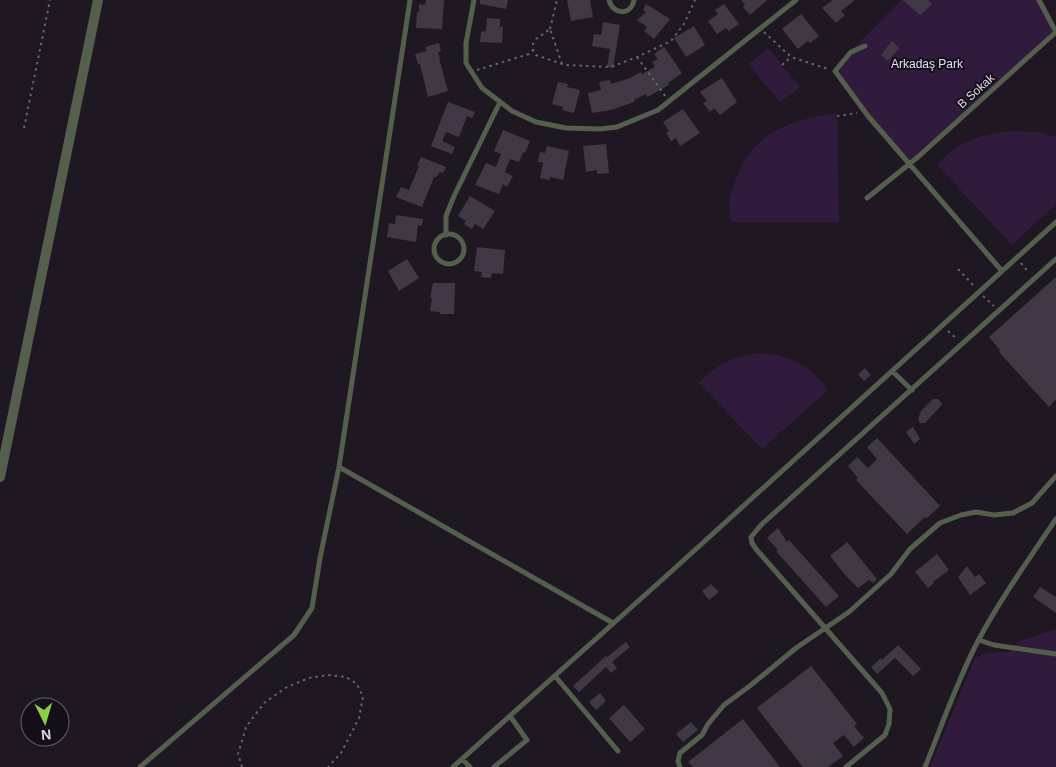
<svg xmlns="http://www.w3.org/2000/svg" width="1056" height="767" font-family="Helvetica,sans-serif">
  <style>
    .green { fill: #311b3d }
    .building { fill: #403945 }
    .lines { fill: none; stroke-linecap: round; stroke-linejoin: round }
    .path { stroke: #69636d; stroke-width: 2; stroke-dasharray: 2.5 4; stroke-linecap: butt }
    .service { stroke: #545f4d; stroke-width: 5 }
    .minor { stroke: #545f4d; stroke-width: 10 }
    .labels { text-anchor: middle; stroke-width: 4; stroke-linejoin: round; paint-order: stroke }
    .park-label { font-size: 12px; fill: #f0d7ff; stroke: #160f1a }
    .street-label { font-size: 12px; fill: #e0dbe2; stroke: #160f1a }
  </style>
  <rect width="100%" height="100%" fill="#1f1823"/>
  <!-- green -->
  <path class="green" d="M901,0H1037L1056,32L910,163L868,116L835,71L838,64Z
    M768,48L800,87L780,102L748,64Z
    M837,114L839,222H731C730,216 729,209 729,203C730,194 734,185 737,177C740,171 742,164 745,159C766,128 802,117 837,114Z
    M1013,131L1037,132L1056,137V204L1012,245L937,165C961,138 978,136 1013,131Z
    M763,353C794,357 809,365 828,390L762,449L699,383C720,362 733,356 763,353Z
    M1056,629V767H930L975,658C986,653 996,651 1009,652L1018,642Z"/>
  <!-- building -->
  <path class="building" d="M426,0H444L442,29L416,28L417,12H419V4L425,5Z
    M480,0H508L506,9L480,4Z
    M567,0H590L593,17L571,21Z
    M741,0H767L750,15L743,7L745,5Z
    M833,0H855L841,11L845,15L836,23L822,8Z
    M903,0H928L932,4L920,15Z
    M646,4L670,19L654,39L644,31L647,27L637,20L646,12L643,10Z
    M724,4L739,24L729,31L726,28L717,34L708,21L718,14L715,10Z
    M801,14L819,36L810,43L808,41L798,49L782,29Z
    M487,18L500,19V27H503L502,43L480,42L481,32L486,31Z
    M603,22L620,25L613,68L607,67L610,49L592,46L594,34L601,35Z
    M694,26L705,45L686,57L674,38Z
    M892,41L899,48L888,61L881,55Z
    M439,43L441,52H438L440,58H439L448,91L428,97L420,64H418L415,54L427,51L425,47Z
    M664,47L682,73L668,83L669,85L647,97L646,94L634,100V102L611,110L592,113L588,93L601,90L599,82L610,80L611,84L630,78L641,72L642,74L655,67L652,62L658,59L654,54Z
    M722,78L737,102L720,115L714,108L710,112L703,103L707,101L700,92Z
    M558,82L568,84L567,87L580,90L574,113L562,110L563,107L552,104Z
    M448,102L475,112L472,118L467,116L459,137L446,132L442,141L455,147L452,154L431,146Z
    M683,109L700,133L680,146L676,138L671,141L666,133L669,131L663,122Z
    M503,130L530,141L525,153L523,152L519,162L510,159L505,172L513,176L507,187L503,184L499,194L475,185L486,163L496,167L501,154L494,151Z
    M606,144L609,173L597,174V170L586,172L583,146Z
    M547,146L569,151L563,180L550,177V180L540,178L543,162H538L540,152L545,153Z
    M421,157L446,167L443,173L440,172L436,177H434L422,207L396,197L401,187L409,190L419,166H417Z
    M470,196L495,211L483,229L475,224L472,229L464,224L466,221L458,216Z
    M396,215L423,219L422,226L418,225L416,242L387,237L389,223L395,224Z
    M477,247L505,250L503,274L492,273L491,278L481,277L482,272L474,271Z
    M407,259L419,278L399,291L388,271Z
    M1056,277V399L1049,407L999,352L1000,350L989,337Z
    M433,283H455L454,314H440V312L430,311L432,298H430Z
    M865,368L871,375L864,381L858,374Z
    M933,399H938L942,403L940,407L925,423H920L918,419L921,411Z
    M913,427L920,439L914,444L906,432Z
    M877,438L940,506L927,518L925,517L907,534L856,480L858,478L848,466L857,457L868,468L877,459L867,447Z
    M778,528L787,542L789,540L839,596L826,607L776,551L778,550L767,538Z
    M847,542L877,579L873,583L869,580L858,588L847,577L830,556Z
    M937,554L949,570L933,582L934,583L928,588L915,572Z
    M967,566L975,577L979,574L986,583L970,595L958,577Z
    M711,584L719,592L709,600L702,591Z
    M1040,587L1056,597V613L1033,597Z
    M626,642L630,647L612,662L617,668L611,673L606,667L579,692L573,686L606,656L607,657Z
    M898,645L921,669L913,676L895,658L877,674L871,667L881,658L882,660Z
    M811,666L857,724L854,726L864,738L854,747L844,735L833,743L843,756L828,767H803L757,708Z
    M600,693L606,701L596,710L589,702Z
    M624,705L645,729L630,742L609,718Z
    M743,719L780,767H693L688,762Z
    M691,722L698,730L683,742L676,734Z"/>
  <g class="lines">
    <!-- path -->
    <path class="path" d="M550,29L557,0
      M764,32L791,57L828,69
      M637,57L666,97
      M562,64L550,29L536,39L533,44V50L536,55L562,64L566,65L611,67L637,57L671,41L684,24L695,0
      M782,65L791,57
      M477,70L529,54L533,50
      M837,116L857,113
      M24,128L50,0
      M1021,263L1029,273
      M958,269L975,287
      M983,296L994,306
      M948,331L957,339
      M242,767L238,754L246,727L264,703L287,687L309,678L328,675L346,677L357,684L363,697L359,718L341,753L328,767"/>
    <!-- service -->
    <path class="service" d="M474,0L466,43V63L482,88L512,111L536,122L566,128L600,129L617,127L658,110L796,0
      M609,0C613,15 631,16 634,0
      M1039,0L1056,32
      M865,46L851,52L835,71L868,116L1002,271
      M867,198L918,157L1056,32
      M434 249a15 15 0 1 1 30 0a15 15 0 1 1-30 0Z
      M446,235V216L454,196L500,102
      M892,371L912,390
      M339,467L613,623
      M979,640L994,645L1056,654
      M555,676L618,751
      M462,759L470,767
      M140,767L294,635L312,608L320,558L339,467L410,0
      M453,767L674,569L1056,222
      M494,767L527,740L510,716
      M680,767L678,761L680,753L702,735L708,724L724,705L751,685L796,648L849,612L891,574L910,549L940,523L961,515L976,512L994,515L1013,513L1032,503L1056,476
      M846,767L885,735L889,724L890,709L882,693L756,549L752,543L751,537L761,525L1056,259
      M925,767C942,725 957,681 978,641C1001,598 1029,559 1056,519"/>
    <!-- minor -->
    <path class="minor" d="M0,477L98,0"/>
  </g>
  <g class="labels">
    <!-- park labels -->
    <g class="park-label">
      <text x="927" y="68">Arkadaş Park</text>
    </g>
    <!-- street labels -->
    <g class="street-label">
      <text transform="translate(976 91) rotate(-42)" y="4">B Sokak</text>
    </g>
  </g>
  <!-- north arrow -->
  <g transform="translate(45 722) rotate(175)"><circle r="24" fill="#160f1a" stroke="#67616a"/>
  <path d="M0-4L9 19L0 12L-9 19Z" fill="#88cf49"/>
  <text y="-8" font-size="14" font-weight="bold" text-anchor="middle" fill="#e0dbe2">N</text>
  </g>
</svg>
